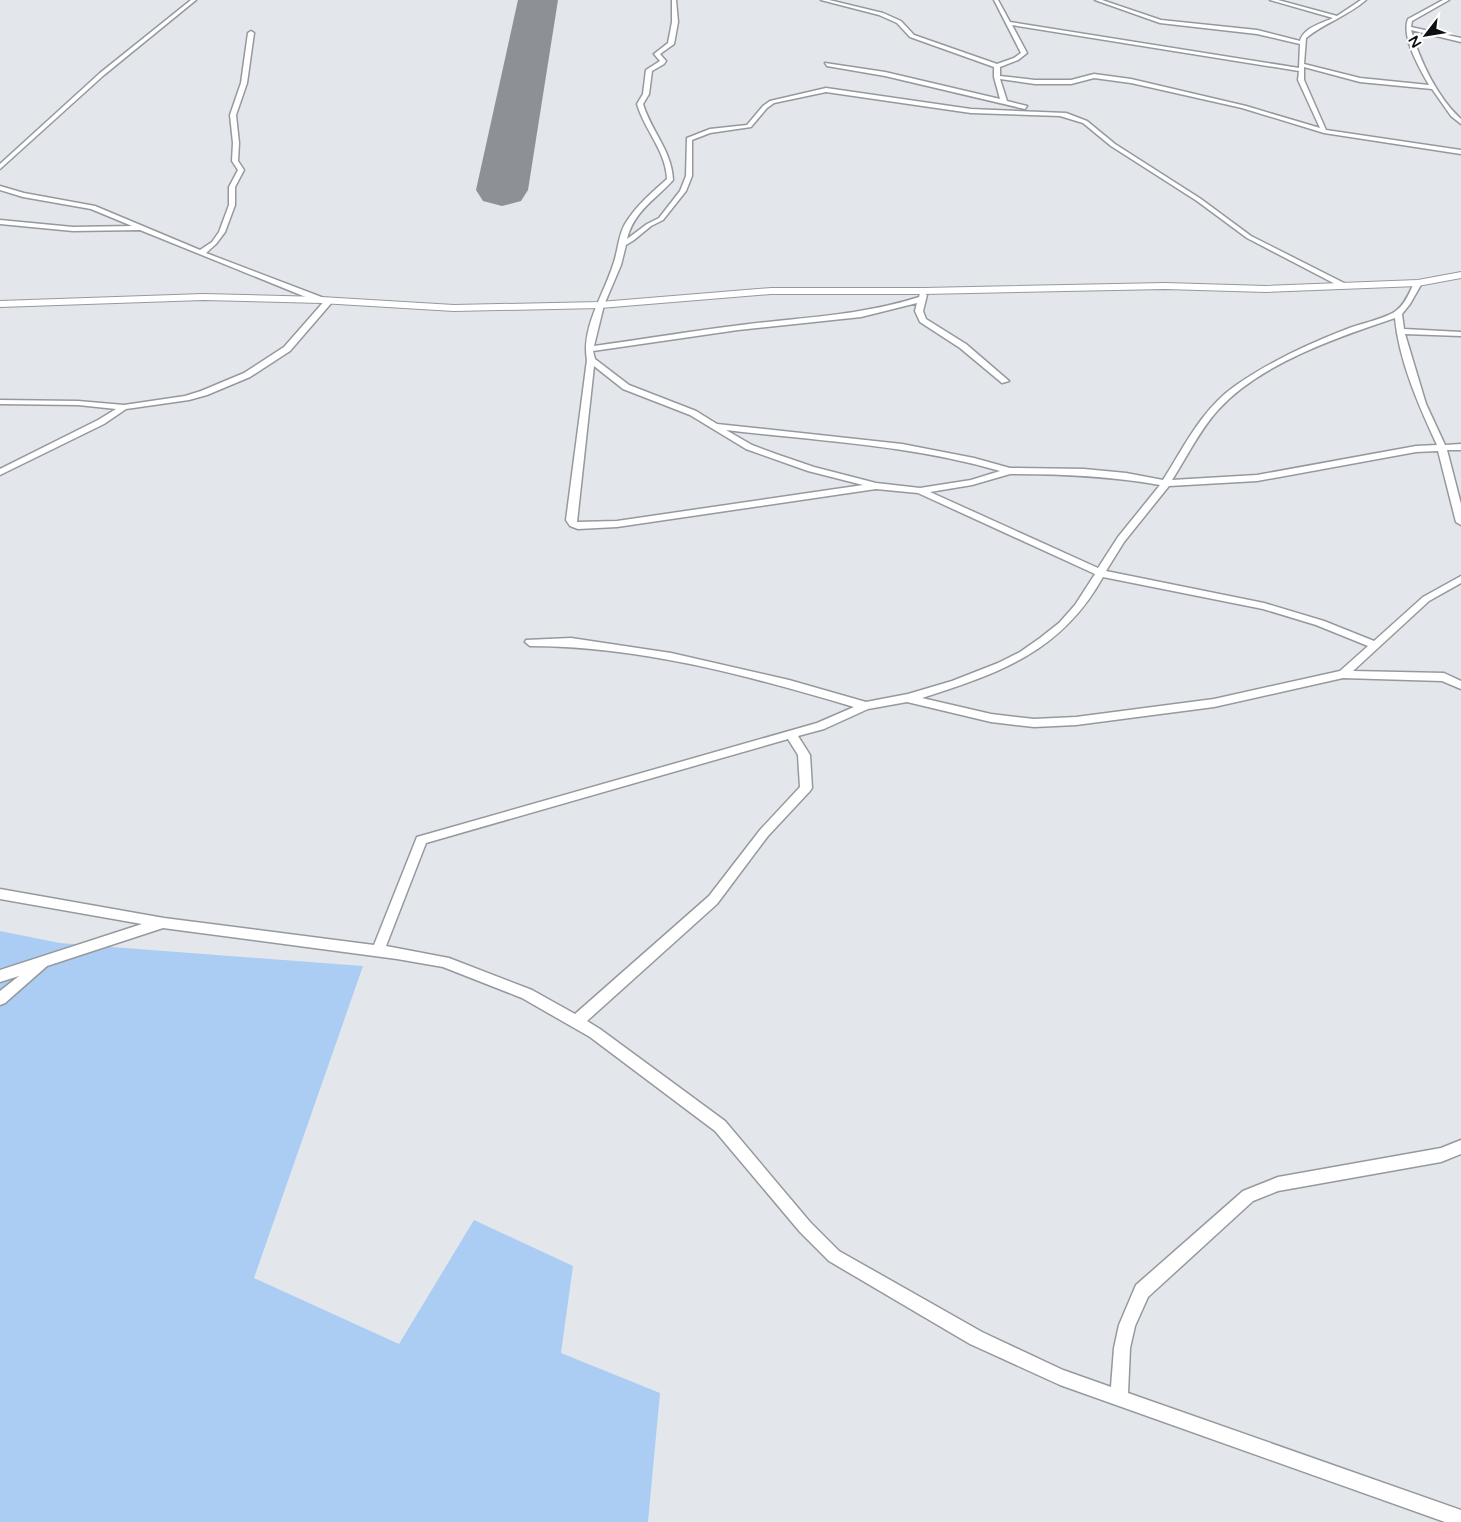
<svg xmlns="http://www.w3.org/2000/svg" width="1461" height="1522" font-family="'Varela Round',sans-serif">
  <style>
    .green { fill: #abcdf4 }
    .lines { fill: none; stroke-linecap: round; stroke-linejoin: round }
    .runway { fill: #8d9094; fill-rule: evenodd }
    .minor-casing { stroke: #95999e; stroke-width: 3 }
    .tertiary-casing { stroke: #95999e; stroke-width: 2 }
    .minor { fill: #fff; fill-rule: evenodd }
    .tertiary { fill: #fff; fill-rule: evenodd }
  </style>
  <rect width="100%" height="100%" fill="#e3e7ec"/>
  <!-- green -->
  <path class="green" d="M0,931L60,943L363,966L254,1278L399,1344L474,1220L573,1266L561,1353L660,1393L648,1522H0Z"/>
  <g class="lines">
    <!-- runway -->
    <path class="runway" d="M518,0H558L528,190L521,201L502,206L483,201L476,190Z"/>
    <defs>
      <path id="minor" d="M191,0H196L104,75L0,169V164L100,73Z
        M672,0H676L678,22L674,44L660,54L666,61L664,64L652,71L649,94L643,104C651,131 672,151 673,180C655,200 634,211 627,239L647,224L659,218L680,191L686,176L687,138L710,129L747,125L763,106L770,101L826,88L971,109L1066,113L1087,121L1115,144L1201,199L1251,236L1348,285L1341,287L1247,238L1197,201L1111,146L1083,123L1060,116L971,113L826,92L774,103L767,108L751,127L710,133L692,140V176L686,191L663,220L651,226L634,240L626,245L621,265L604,305L594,346C646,339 697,330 749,324C807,317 863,315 919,297L920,293H923L927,295L923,311L926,319L966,344L1009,381L1002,383L960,348L920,322L915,311L917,303L861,317L738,330L593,351L595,359L629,385L696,411L717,424L902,444L974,458L1010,468L1084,469L1126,473L1163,480C1184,447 1202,409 1235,386C1269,362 1308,344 1347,329C1359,324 1388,318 1397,310C1406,303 1410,291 1415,281L1422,283L1410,304L1402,314L1404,329L1461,332V336L1405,334L1426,404L1445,445L1461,444V450H1447L1461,504V525L1456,522L1438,451L1416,452L1257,481L1169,486L1124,542L1106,571L1264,603L1324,621L1374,641L1423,597L1461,576V583L1429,601L1353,671L1444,673L1461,681V689L1442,681L1343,678L1214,707L1076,725L1034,727L991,722L907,702L868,709L824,729L798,736L810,755L812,788L810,791L768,836L717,904L587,1021L600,1029L725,1121L810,1222L839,1251L982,1332L1063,1370L1111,1387L1114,1348L1119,1325L1136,1285L1243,1191L1278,1177L1441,1148L1461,1140V1154L1441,1162L1278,1191L1253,1201L1148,1297L1135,1326L1130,1348L1128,1393L1461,1510V1522H1445L1060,1385L970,1344L829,1261L800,1232L715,1131L590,1037L522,998L443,967L397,959L163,928L47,966L5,1003L0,1005V991L19,976L0,982V970L142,924L0,899V889L164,918L374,945L417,837L817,723L854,707C750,676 640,646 530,646L525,642L526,640L571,638L671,653L789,680L866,702L908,694L952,681L998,663L1020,652L1040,638L1059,623L1075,605L1095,574L918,493L876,489L617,527L578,529L570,526L566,520L587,360C581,328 604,294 613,265C618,252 618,236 625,224C636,206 651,193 667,179C666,151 645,131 637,104L643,94L646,70L660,61L654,54L668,43L672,22ZM1395,318C1399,361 1419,406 1437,445L1416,446L1257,475L1172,480C1187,457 1199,431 1218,410C1259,364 1338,337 1395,318ZM594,366L623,389L690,415L746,449L808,471L863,485L617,521L577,522ZM726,430C818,441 911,445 1000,471L971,480L920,488L876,483L814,467L776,454L752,445ZM1010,474C1061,474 1110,476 1160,485L1118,537L1098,568L930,492L972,485ZM1103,577L1263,609L1316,625L1368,646L1340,671L1214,699L1076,717L1034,719L991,714L922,698C1000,673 1061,652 1103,577ZM788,739L798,755L800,787L760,830L709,896L575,1014L532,990L449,958L386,946L426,843Z
        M821,0H829L883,13L901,21L914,35L997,64L1014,58L1021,53L994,0H998L1010,22L1299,68L1300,44L1257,34L1160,23L1095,0H1102L1161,20L1257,30L1300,41C1303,28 1322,23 1333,18L1270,0H1278L1337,16L1361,0H1366C1348,16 1324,23 1306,38L1304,64L1360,78L1429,85C1420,69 1401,37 1408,19L1443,0H1449L1412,21L1411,27L1461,38V42L1411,30C1420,61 1437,97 1461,119V124L1451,116L1432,89L1360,82L1304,67V80L1326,130L1461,150V154L1324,133L1242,108L1131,83L1094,78L1071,84H1035L1000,79L1007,101L1027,106L1025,109L885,76L827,66L825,63L885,72L1000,99L994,77V67L910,37L897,23L879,15ZM1012,25L1299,71L1298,80L1320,128L1246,106L1131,79L1094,74L1071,80H1035L1000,76V67L1018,60L1027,53Z
        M251,31L254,33L247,83L236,115L239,143L238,161L244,170L235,187V205L225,232L216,244L206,253L324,298V302H318L140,230L73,231L0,224V220L73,227L132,226L91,209L23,197L0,190V186L24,193L95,206L200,250L212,242L219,232L229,205V187L238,170L232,161L233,143L230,115L241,83L248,33Z
        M327,298L334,300L290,351L250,377L207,395L189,400L126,409L104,424L0,475V469L98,420L116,409L78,405L0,404V400L78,401L124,405L185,396L201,391L244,373L284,347Z"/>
      <path id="tertiary" d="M1461,272V278L1418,286L1266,292L1165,289L924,294H771L600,308L454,311L321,303L203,300L0,307V301L203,294L321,297L454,305L600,302L771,288H924L1165,283L1266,286L1418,280Z"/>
    </defs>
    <!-- minor casing -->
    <use href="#minor" class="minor-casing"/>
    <!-- tertiary casing -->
    <use href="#tertiary" class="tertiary-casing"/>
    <!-- minor -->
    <use href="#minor" class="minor"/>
    <!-- tertiary -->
    <use href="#tertiary" class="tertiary"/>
  </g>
  <!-- north arrow -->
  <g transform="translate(1426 35) rotate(239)" stroke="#ffffff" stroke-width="4" paint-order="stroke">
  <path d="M0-4L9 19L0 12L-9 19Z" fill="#0e0f11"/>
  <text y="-8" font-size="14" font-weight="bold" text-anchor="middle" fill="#0e0f11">N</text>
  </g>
</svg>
